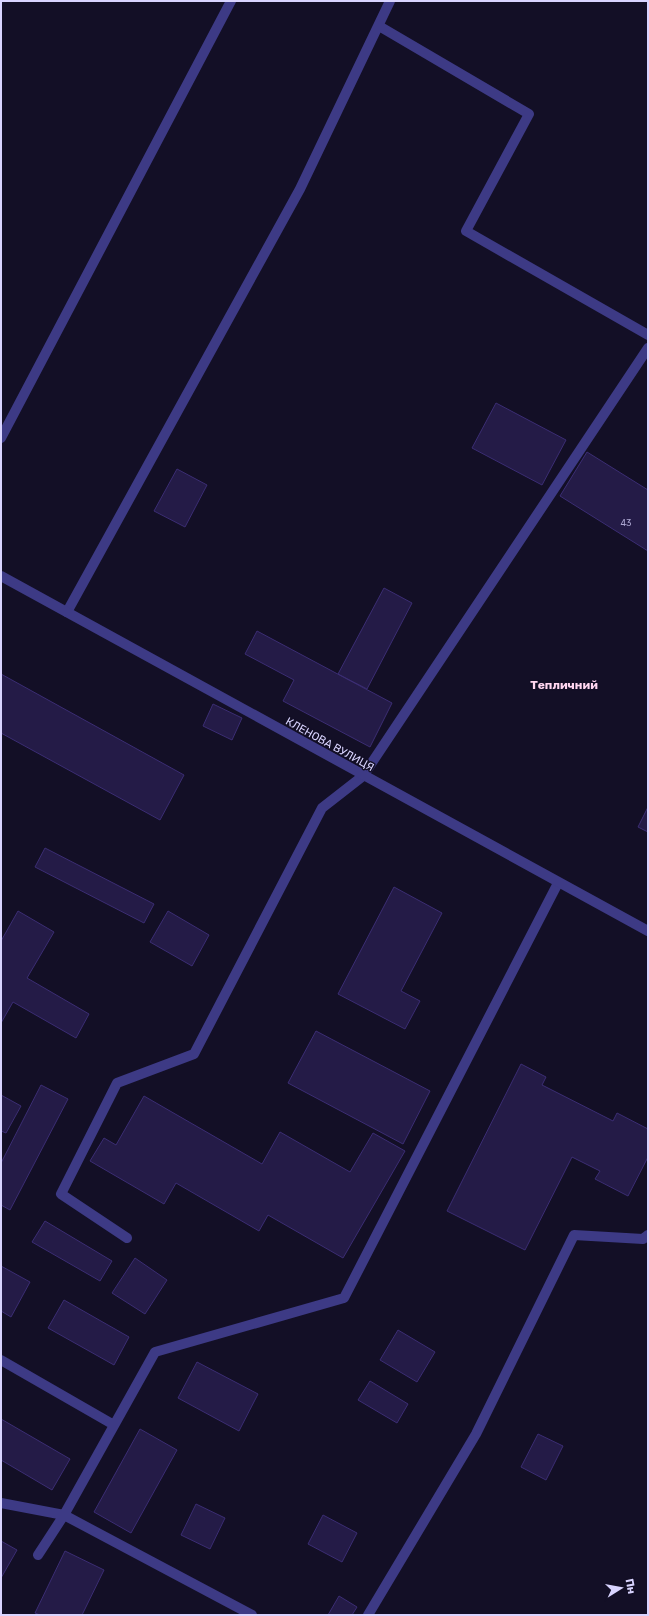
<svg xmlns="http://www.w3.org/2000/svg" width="649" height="1616" font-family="Rubik,sans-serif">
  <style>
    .building { fill: #241b47; stroke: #3b2d73 }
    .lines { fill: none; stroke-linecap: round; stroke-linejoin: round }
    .service { stroke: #3d3a85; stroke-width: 10 }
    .minor { stroke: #3d3a85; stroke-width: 10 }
    .labels { text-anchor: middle; stroke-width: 3; stroke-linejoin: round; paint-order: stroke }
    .number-label { font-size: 9px; fill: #aca6d1 }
    .street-label { font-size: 11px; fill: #d9d4ff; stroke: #130f26 }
    .neighbourhood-label { font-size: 12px; font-weight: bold; fill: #ffd6f0; stroke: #130f26 }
  </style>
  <rect width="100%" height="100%" fill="#130f26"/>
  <!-- building -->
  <path class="building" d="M496,403L566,440L542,485L472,448Z
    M587,452L648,490V551L560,496Z
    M177,469L207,485L185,527L154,511Z
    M384,588L412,603L367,689L338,674Z
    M257,631L392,703L370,747L283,701L294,680L245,654Z
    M1,674L184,775L160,820L1,733Z
    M213,704L242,718L232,740L203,726Z
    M648,807V832L638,827Z
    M45,848L154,904L144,923L35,867Z
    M394,887L442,913L401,991L420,1001L405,1029L338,994Z
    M18,911L54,932L27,978L89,1014L76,1038L13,1002L1,1023V941Z
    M168,911L209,935L192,966L150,942Z
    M316,1031L430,1091L403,1144L288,1083Z
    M521,1064L546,1077L542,1085L613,1121L617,1113L648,1129V1157L628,1196L595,1179L600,1171L572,1157L525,1250L447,1211Z
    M41,1085L68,1099L10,1210L1,1205V1163Z
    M1,1095L21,1106L6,1133L1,1131Z
    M144,1096L262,1164L280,1132L350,1172L373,1133L405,1151L343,1258L268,1215L259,1231L176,1183L164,1204L90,1161L104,1138L116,1145Z
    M45,1221L112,1261L100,1281L32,1242Z
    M135,1258L167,1280L145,1314L112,1293Z
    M1,1266L30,1282L11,1317L1,1311Z
    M64,1300L129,1337L114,1365L48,1328Z
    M398,1330L435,1352L417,1382L380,1360Z
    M197,1362L258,1394L239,1431L178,1398Z
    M370,1381L408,1404L397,1423L358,1400Z
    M1,1419L70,1459L52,1490L1,1460Z
    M140,1429L177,1450L131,1533L94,1512Z
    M538,1434L563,1446L546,1480L521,1467Z
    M196,1504L225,1518L210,1549L181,1535Z
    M323,1515L357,1533L342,1562L308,1544Z
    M1,1541L17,1550L1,1578Z
    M65,1551L104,1570L82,1615H40L35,1613Z
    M339,1596L357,1607L352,1615H328Z"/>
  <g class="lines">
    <!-- service -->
    <path class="service" d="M379,26L529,114L466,231L648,335
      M67,612L300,189L390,1
      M127,1238L61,1194L117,1083L194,1054L322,808L363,776L648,348
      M1,1360L114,1425
      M1,1503L64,1515L252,1615
      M38,1555L64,1515L155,1352L344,1298L558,883
      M368,1615L476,1434L574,1235L643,1239L648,1235"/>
    <!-- minor -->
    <path class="minor" d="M1,438L231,1
      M1,576L648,931"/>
  </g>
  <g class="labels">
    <!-- number labels -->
    <g class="number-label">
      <text x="626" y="526">43</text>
    </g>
    <!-- street labels -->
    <g class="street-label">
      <text transform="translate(330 744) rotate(29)" y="4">КЛЕНОВА ВУЛИЦЯ</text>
    </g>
    <!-- neighbourhood labels -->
    <g class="neighbourhood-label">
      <text x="564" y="689">Тепличний</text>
    </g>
  </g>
  <!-- border -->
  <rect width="649" height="1616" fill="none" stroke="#d9d4ff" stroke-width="4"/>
  <!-- north arrow -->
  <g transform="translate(621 1588) rotate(79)" stroke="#130f26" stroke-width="3" paint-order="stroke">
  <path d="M0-3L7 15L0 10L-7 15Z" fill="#d9d4ff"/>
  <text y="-6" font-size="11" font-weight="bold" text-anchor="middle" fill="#d9d4ff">Пн</text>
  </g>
</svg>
